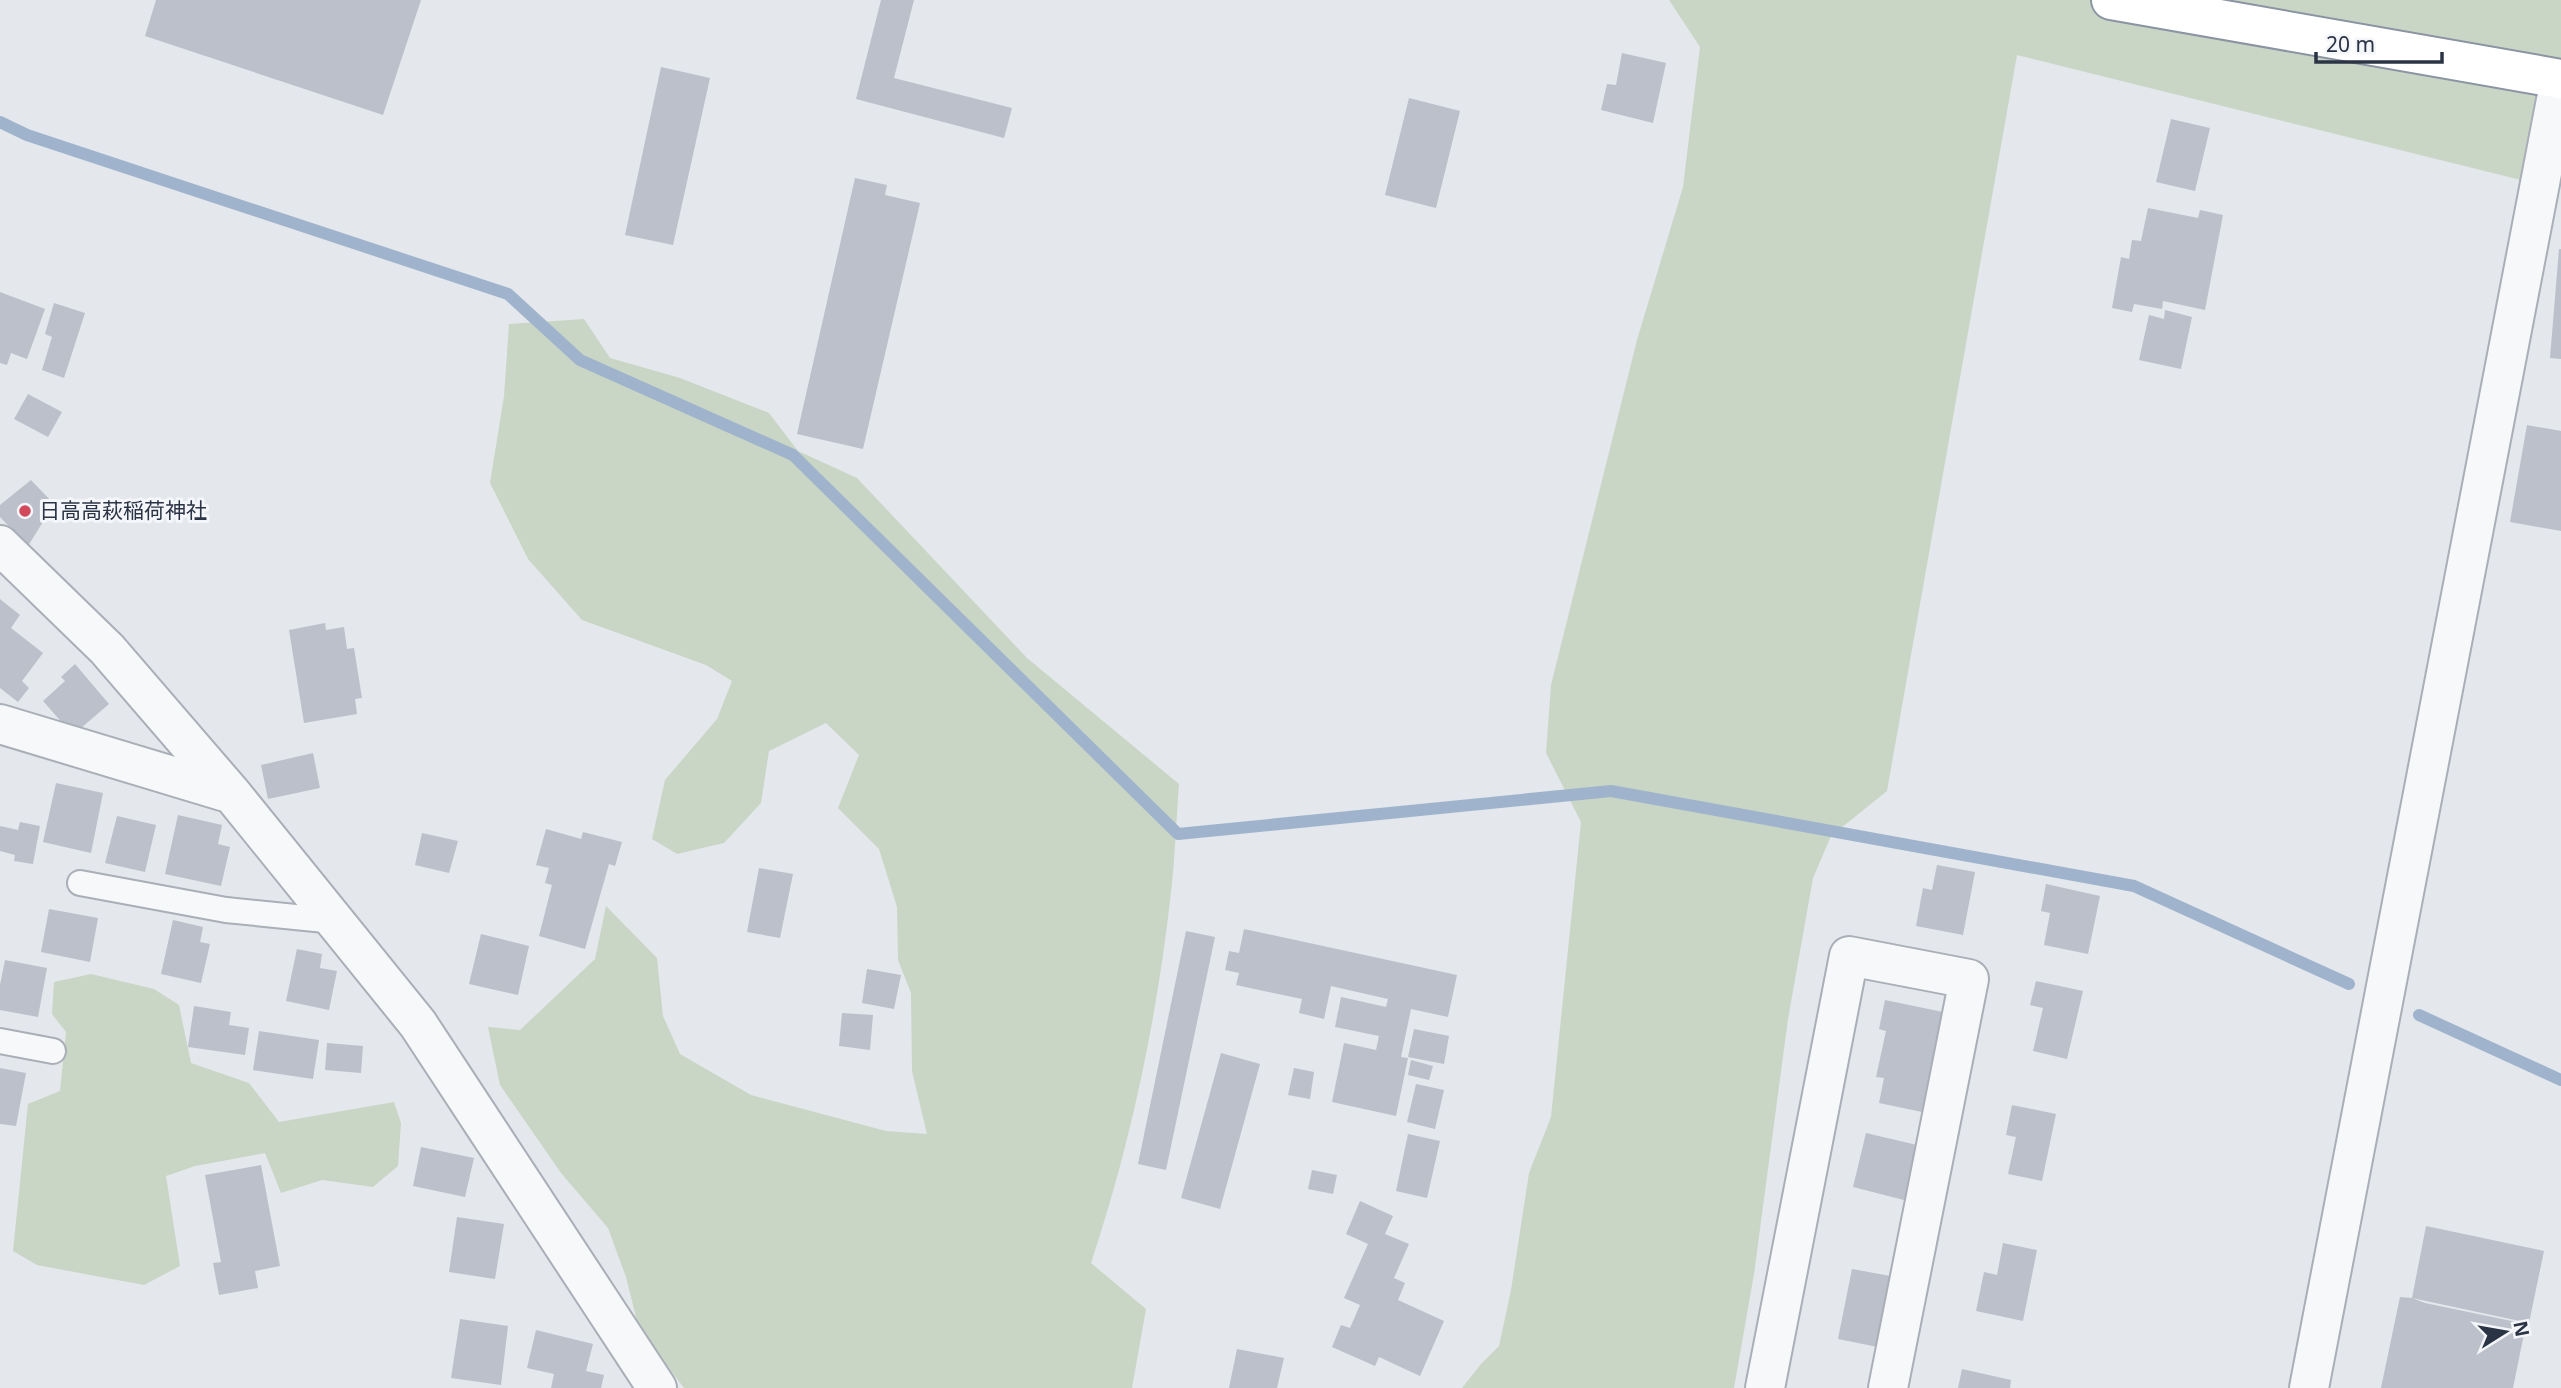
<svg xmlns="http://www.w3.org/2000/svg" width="2561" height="1388" font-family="'Noto Sans','Noto Sans JP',sans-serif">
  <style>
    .green { fill: #c9d6c5 }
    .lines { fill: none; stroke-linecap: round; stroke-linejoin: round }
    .stream { stroke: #9fb4cc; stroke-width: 12 }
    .building { fill: #bbc0ca }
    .lane-casing { stroke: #a9aeb7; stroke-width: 28 }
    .street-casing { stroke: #a9aeb7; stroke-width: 42 }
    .highway-casing { stroke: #8b94a3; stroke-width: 42 }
    .lane { stroke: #f7f8fa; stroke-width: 24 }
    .street { stroke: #f7f8fa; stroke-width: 38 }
    .highway { stroke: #fff; stroke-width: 38 }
    .poi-dot { fill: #d1495b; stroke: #f4f6f9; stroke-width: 2.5 }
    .labels { text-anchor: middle; stroke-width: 6; stroke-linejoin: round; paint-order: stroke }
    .poi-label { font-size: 21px; fill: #2b3445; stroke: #f4f6f9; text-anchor: start }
  </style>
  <rect width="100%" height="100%" fill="#e4e7ec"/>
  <!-- green -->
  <path class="green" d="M1669,0H2561V184L2521,180L2017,55L1887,791L1831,836L1813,878L1788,1019L1754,1274L1734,1388H1462L1481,1364L1499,1346L1511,1290L1529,1173L1551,1117L1581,822L1546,753L1551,685L1637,340L1683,187L1700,47Z
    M584,319L610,358L680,378L769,413L798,451L857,478L1027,658L1179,784C1176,823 1175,862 1170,901C1156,1023 1130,1146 1091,1263L1146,1309L1132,1388H684L639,1329L626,1277L608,1228L561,1173L500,1085L488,1027L520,1030L595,959L606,906L657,958L663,1016L680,1054L751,1095L886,1131L927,1134L912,1071L911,993L898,960L897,907L879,849L838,808L859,755L826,723L769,751L761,803L724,843L677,854L652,839L665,780L717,719L732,681L706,665L582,620L528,559L490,483L504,396L509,324Z
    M91,974L154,989L179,1005L191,1063L249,1083L279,1122L394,1102L401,1123L398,1166L373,1187L322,1180L281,1193L265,1153L195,1166L166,1176L180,1266L144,1285L37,1265L13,1251L28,1104L60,1091L66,1032L52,1014L54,982Z"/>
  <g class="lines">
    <!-- stream -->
    <path class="stream" d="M0,122L27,135L508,294L580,360L793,455L1178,834L1611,791L2134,886L2349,984
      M2419,1015L2561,1080"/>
  </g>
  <!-- building -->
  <path class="building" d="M156,0H421L383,115L145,36Z
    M881,0H914L894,78L1012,108L1004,138L856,99Z
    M1622,53L1666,63L1653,123L1601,110L1607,84L1616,85Z
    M661,67L710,78L673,245L625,235Z
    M1409,98L1460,111L1436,208L1385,195Z
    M2171,119L2210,128L2195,191L2156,182Z
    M855,178L887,185L885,195L920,203L863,449L797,434Z
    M2148,208L2198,218L2200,210L2223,215L2205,310L2163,301L2162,309L2134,304L2132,312L2112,308L2121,257L2129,259L2132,240L2141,241Z
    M2559,249H2561V359L2550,358Z
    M0,292L45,309L27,359L11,353L7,365L0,363Z
    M54,303L85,313L64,378L42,370L52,337L45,334Z
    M2165,310L2192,317L2181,369L2139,360L2149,315L2164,319Z
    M28,394L62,412L48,437L14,419Z
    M2527,425L2561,431V531L2510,522Z
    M31,480L54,504L28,546L0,517V505Z
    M0,599L20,615L11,628L43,653L22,681L29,688L18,702L0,688Z
    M325,623L326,630L344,627L347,649L354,648L362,698L355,699L357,714L304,723L289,630Z
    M75,664L109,704L73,735L43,701L65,681L61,677Z
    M313,753L320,788L268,799L261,765Z
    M56,783L103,793L91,853L43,842Z
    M178,815L222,825L218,844L230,847L221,886L165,874Z
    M117,816L156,825L145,872L105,863Z
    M20,822L40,826L33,864L14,861L15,855L0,851V826L18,830Z
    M546,829L581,839L583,832L622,842L615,866L609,864L585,949L539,936L552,885L545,883L549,868L536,865Z
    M422,833L458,841L449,873L415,865Z
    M1937,865L1975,872L1963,935L1916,926L1923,888L1932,890Z
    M759,868L793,874L780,938L747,932Z
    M2046,884L2100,896L2088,954L2044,945L2050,913L2041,911Z
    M49,909L98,918L90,962L41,952Z
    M173,920L203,927L200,942L210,944L201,983L161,974Z
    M1244,929L1457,975L1448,1017L1411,1009L1401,1057L1408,1058L1396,1116L1332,1102L1344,1043L1376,1050L1379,1036L1335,1027L1341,997L1386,1007L1388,999L1331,986L1324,1019L1299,1013L1302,999L1236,985L1239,973L1225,970L1229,951L1239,953Z
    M1186,931L1215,937L1166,1170L1138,1164Z
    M481,934L529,946L518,995L469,984Z
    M297,949L322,954L320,968L337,971L329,1010L286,1001Z
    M5,960L47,968L38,1017L0,1010V985Z
    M867,969L901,975L894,1009L862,1003Z
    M2036,981L2083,991L2067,1059L2033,1051L2043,1008L2030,1005Z
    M1885,1000L1943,1012L1922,1112L1879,1103L1884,1078L1876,1077L1886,1031L1879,1029Z
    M194,1006L231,1012L229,1025L249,1028L245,1055L188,1047Z
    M842,1013L873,1015L870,1050L839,1046Z
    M1414,1029L1449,1036L1444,1064L1408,1057Z
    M259,1031L319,1040L313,1079L253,1070Z
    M327,1043L363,1046L361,1073L325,1070Z
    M1221,1053L1260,1064L1220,1209L1181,1198Z
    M1411,1060L1433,1066L1429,1080L1408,1075Z
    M0,1068L26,1073L16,1126L0,1124Z
    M1294,1068L1314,1072L1310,1099L1288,1095Z
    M1416,1084L1444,1090L1435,1129L1407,1122Z
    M2012,1105L2056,1114L2042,1181L2008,1174L2016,1137L2006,1135Z
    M1866,1133L1917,1145L1904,1200L1853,1187Z
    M1408,1134L1440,1141L1427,1198L1396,1191Z
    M421,1147L474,1158L465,1197L413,1186Z
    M261,1165L280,1266L255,1271L258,1288L219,1295L213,1263L221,1262L205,1175Z
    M1312,1170L1337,1175L1333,1194L1308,1189Z
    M1360,1201L1393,1216L1385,1234L1409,1244L1394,1278L1405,1283L1398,1300L1444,1321L1420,1376L1379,1357L1375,1366L1332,1347L1341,1325L1350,1328L1360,1305L1344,1298L1368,1244L1346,1234Z
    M457,1217L504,1224L495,1279L449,1272Z
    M2426,1226L2544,1251L2529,1323L2412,1298Z
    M2003,1243L2037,1250L2023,1321L1976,1311L1984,1272L1997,1275Z
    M1852,1269L1896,1277L1883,1348L1838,1339Z
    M2400,1297L2412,1298L2425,1303L2526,1324L2513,1388H2381Z
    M460,1319L508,1326L501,1385L451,1378Z
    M536,1330L593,1344L586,1371L604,1375L601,1388H551L554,1374L527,1368Z
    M1237,1349L1284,1358L1277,1388H1229Z
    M1962,1369L2011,1380L2010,1388H1958Z"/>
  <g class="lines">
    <defs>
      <path id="lane" d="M80,883L226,910L335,921
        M0,1041L53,1051"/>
      <path id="street" d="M0,545L107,649L232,794L418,1024L657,1388
        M0,724L232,794
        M1765,1388L1849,956L1969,979L1888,1388
        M2309,1388L2560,79"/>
      <path id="highway" d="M2111,0L2561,79"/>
    </defs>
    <!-- lane casing -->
    <use href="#lane" class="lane-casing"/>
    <!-- street casing -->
    <use href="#street" class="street-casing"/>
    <!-- highway casing -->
    <use href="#highway" class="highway-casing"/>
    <!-- lane -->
    <use href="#lane" class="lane"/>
    <!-- street -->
    <use href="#street" class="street"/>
    <!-- highway -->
    <use href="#highway" class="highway"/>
  </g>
  <!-- markers -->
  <circle class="poi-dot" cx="25" cy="511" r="7"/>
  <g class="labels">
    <!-- poi labels -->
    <g class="poi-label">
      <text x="39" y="518">日高高萩稲荷神社</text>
    </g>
  </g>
  <!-- north arrow -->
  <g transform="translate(2505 1332) rotate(79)" stroke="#f4f6f9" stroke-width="5" paint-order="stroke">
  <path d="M0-5L12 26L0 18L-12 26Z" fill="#2b3445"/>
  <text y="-10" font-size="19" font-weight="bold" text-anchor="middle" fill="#2b3445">N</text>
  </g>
  <!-- scale -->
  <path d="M2316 52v10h126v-10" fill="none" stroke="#2b3445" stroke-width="3.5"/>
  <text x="2326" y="52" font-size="21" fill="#2b3445" stroke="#f4f6f9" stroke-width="5" paint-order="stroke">20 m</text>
</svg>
